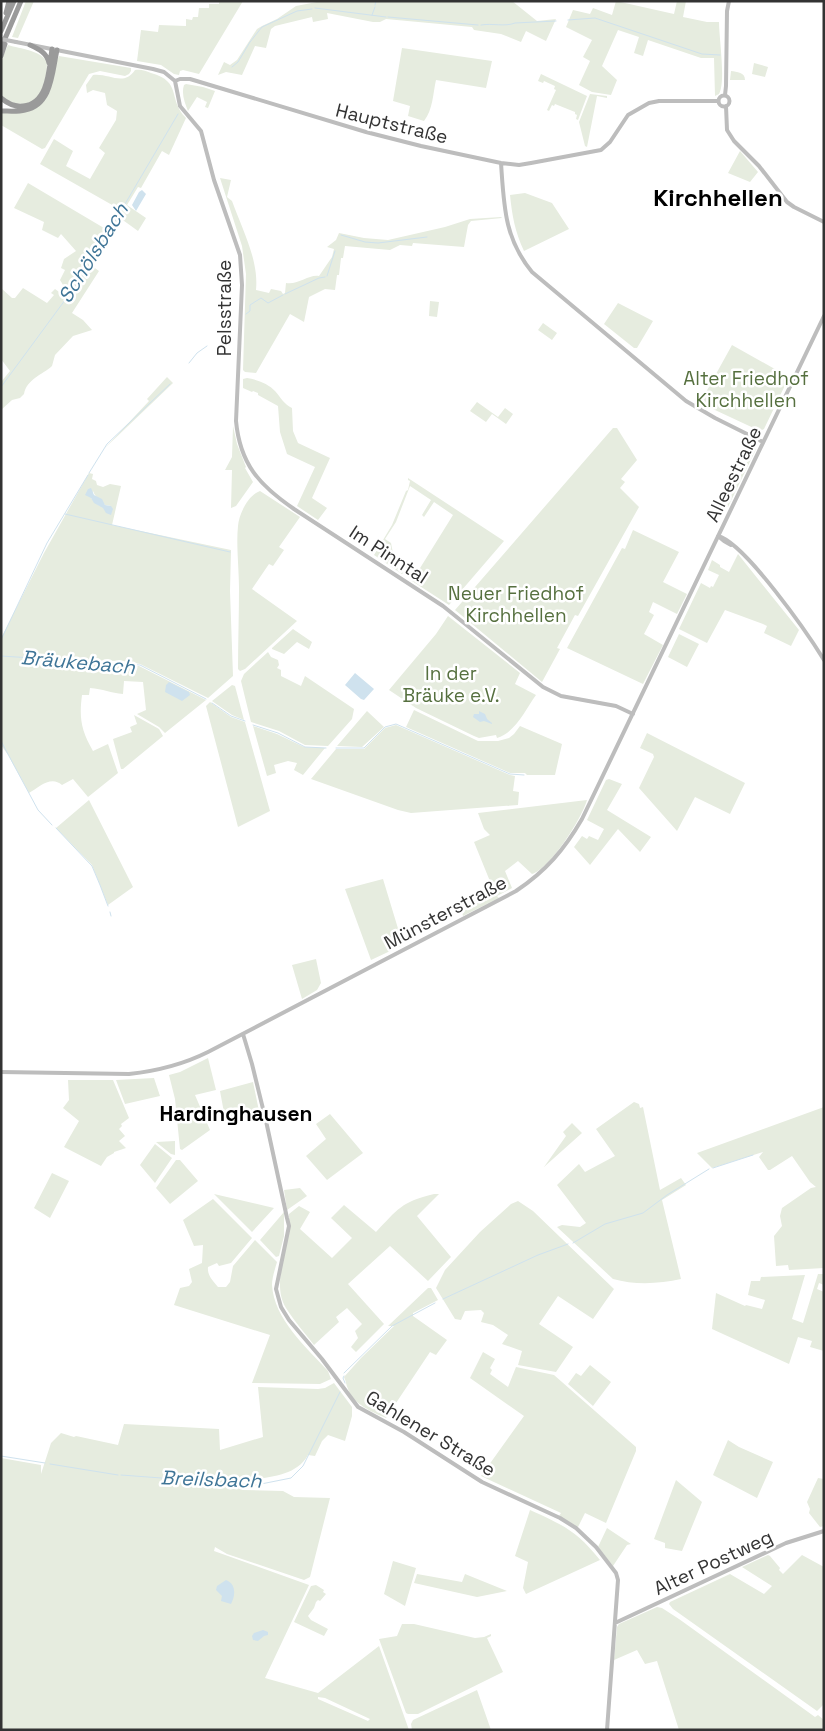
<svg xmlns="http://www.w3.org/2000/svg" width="825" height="1731" font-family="'Space Grotesk',sans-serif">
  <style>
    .green { fill: #e6ecdf; fill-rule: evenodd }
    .water { fill: #cfe2ee }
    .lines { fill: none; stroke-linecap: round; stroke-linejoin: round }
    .stream { stroke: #cfe2ee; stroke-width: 1 }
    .secondary { stroke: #bdbdbd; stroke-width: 4 }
    .highway { stroke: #9a9a9a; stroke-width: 5 }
    .secondary-bridge { stroke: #bdbdbd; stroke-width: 4 }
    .labels { text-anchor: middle; stroke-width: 5; stroke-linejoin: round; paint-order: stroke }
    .street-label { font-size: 19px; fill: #333; stroke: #fff }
    .park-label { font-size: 19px; fill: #56703f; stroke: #fff }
    .water-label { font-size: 20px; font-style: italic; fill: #3f7597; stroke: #fff }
    .quarter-label { font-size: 21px; font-weight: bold; fill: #000; stroke: #fff }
    .district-label { font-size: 24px; font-weight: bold; fill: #000; stroke: #fff }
  </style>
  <rect width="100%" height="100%" fill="#fff"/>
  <!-- green -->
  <path class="green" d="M26,1H34L18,38L12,37Z
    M219,1H243L199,74L183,70L180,71L179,75L174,74L161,65L137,61L141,30L158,32L159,25L186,26V19L192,20L193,17H198L199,8H209V4H219Z
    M322,1H512L537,21L556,19L546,41L526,31L521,42L501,34L474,30L472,27L386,19L380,22H373L327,13L328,19L313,22L312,17L275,26L271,29L266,48L255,46L242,75L226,72L218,75L224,62L230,65L237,60L257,29L262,26L277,19L296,6Z
    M616,1L674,14L677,1H686L683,17L707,22H719C719,38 726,82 719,94L715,96L714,58H701L648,40L643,56L634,53L639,37L618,30L602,66L617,80L611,95L592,92L579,85L590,61L583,57L592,40L566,27L573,10L590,14L593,8L612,15Z
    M8,45C21,49 40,50 47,62C47,93 33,116 1,97V61Z
    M402,48L492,61L486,88L436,80C433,93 433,110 424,121L408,116L410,106L393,101Z
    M59,56L131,68V71L129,74L125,76L100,71L89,74L45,148L42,149L1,125V113L37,107Z
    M754,63L768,67L765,77L752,74Z
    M135,70C141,69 146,71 151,73C183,82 167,99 186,118L169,155L162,151L141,188L138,187L127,205L146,218L138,231L120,218L92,266L99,271L72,313L83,320L92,330L73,336L55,355L52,366C42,375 27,379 24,394L20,398L12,400L1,410V382L10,371L1,359V288L12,298H15L23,288L47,303L54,295L51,293L55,289L62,294L63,285L60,280L65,270L61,268L64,259L76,251L61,234L58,238L42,230L44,222L14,208L28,183L109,231L121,210L40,164L54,139L73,151L66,166L90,179L105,153L99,148L116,120L117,111L107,105L105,93L93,90L87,93L86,85L93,75C109,73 124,87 135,70Z
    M731,71C737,72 745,72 745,80H730Z
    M541,74L587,96L578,120L576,119L577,115L575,114V112L555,104L554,106L552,105L549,111L547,110L556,90L554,89L555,86L544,81L543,83L538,81Z
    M186,84L203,87L215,91L208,108L205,107L207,102L197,97L188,111C185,103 181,94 184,85Z
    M590,94L607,96V98L597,96L587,147L585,146L579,122Z
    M740,151L758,172L750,182L728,173Z
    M220,178L231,180L227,197L232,201C242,229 259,260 256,290L269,293L271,289L281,291L283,294L285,293L286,283C299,285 309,274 319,276L332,257L334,249L327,247L336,240L339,233L364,238L388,240L445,227L470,219L501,217L502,218L471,221L468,225L464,247L413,243L412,246L400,245L390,250L345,246L343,258H341L339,275H337L335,290L325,289L309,297L304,322L290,314L256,373L245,372L243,370L246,274L242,246Z
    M525,193L552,203L569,229L524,251C515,232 512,215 510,195Z
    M430,301L439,302L437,317L429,316Z
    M618,303L653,321L637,348H634L604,324Z
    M543,323L557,333L552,340L538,330Z
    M732,345L789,377L764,429L760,431L700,403Z
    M167,377L173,383L105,448L149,401L147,399Z
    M247,378C256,379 269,384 275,391C281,398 284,404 292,408L293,431L298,443L330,458L312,498L327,508L318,520L297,506L315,467L287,454L280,432L278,406L258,395V393L253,391L252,392L243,388V379Z
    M477,402L498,417L505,408L513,414L506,424L492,414L486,422L470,411Z
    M233,426L237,444L246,467L245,468L253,482L236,506L231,508L232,470H225L232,457Z
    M613,428H617L637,460L621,479L625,482L620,488L639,507L578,616L575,615L557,648L560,649L542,682L455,610Z
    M754,448L756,449L728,507L726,506Z
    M89,473L93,474L92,479L96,481L97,485L103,487L110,484L121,486L112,525L231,550L230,591L233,676L208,698L140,664L123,661L53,660L139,666L206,700L165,733L159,727L137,714L146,710L143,682L124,681L123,694C111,693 103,689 90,688L89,695H82C79,718 81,730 93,751L108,744L118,773L88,797L73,779L62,785C51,775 39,787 29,793L8,755L1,745V638L44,553ZM93,491C95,498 101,499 105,505L111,506C101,508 98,506 91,498Z
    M408,478L504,541L449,605L412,581L453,515L434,502L424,517L422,515L431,500L410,486L396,522L385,539L391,543L395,563L394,565L404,572L402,574L374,555L392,525L406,491L408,490L410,481L408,480Z
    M260,491L300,517L279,547L284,550L273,566L269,564L252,589L297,621L245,669L240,671L238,669C238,642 239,615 239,588C239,569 236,544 238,526C239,514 248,495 260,491Z
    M633,530L679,552L663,582L687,594L677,614L653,602L649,612L654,615L644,634L663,645L643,684L567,648L622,548L625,549Z
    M738,554L799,630L791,646L764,633L767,626L763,624L725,610L707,643L679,629L701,583L710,588L711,586L713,587L719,575L708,570L712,560L720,565V567L729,572Z
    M448,616L520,673L515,684L536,695C526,709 515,733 497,738L496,735L479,738L474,736L416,708L389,690L436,634Z
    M293,629L312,642L309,649L297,642L284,654L272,649V648Z
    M679,634L699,644L687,667L668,657Z
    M268,652L271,657L278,660L279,665L277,668L281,670V676L301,686L305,676L354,709L352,719L328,746L305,745L279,731L251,722L241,681L244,674Z
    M232,685L235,686L244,720L232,715L212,701Z
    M210,702L231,717L245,722L270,811L238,827L206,706Z
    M414,710L478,741H498L509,738L514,734L520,726L562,744L555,775H527L525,773H510L406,727Z
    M367,711L384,727L362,747L337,746Z
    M134,715L159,729L163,736L123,769H121L113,739L132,732L130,727L137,724Z
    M396,725L510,775L515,776L513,791L519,792L518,805L411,813L398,810L311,779L336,749H364L385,728Z
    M253,726L277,734L304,747L325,748L303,775L294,770L297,763L288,761L274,765L276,773L267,776Z
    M647,733L745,783L730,814L695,797L677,831L639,788L654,757L653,754L640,748Z
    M609,779L622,784L607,810L651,837L640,852L618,829L590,865L574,847L582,836L587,839L589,836L598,840L604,829L587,820L606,780Z
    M89,800L133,887L108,905L92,865L56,828Z
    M587,800C582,818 550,869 532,874L518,861L505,871L512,888L497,896L499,898L463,916L462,912L490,896H496L474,842L490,835L484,829L478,813Z
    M383,879L403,945L371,960L345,889Z
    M316,959L321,983L317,990L302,999L292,965Z
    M208,1058L216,1090L195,1095L210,1130L182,1150L180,1149L175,1099L169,1075L180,1072Z
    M154,1078L160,1096L125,1104L116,1080Z
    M68,1080H113L129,1118L121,1124L122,1126L119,1129L125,1136L119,1141L126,1148L114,1152V1153L107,1157L101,1166L64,1147L79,1121L63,1108L69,1100Z
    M253,1082L259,1111L227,1119L225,1118L220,1091Z
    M634,1102L639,1104L640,1108L643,1107L660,1190L681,1178L686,1185L662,1200L681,1279C659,1284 634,1285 613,1279L557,1227L562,1225L580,1227L586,1223L557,1185L579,1164L585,1172L615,1156L596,1129Z
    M824,1107V1268L789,1270L788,1265L776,1266L774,1236L782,1226L780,1216L782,1208L811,1188L816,1187L810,1182L792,1156L770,1170H768L759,1157L763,1152L712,1168L697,1153Z
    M330,1114L363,1153L327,1180L306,1156L326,1139L316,1124Z
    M572,1123L582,1133L544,1167L566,1136L563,1132Z
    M175,1141V1155L171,1154L156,1142Z
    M155,1144L172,1158L155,1183L140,1165Z
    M176,1160H180L198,1181L170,1204L156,1188Z
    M52,1173L69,1181L50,1218L34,1208Z
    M300,1188L307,1196L287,1210L284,1190Z
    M214,1194L274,1208L252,1232Z
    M434,1194H439L417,1216L451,1257L428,1281L390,1246L348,1284L384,1324L356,1352L351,1347L358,1338L355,1331L362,1324L347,1308L336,1317L339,1322L314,1345C305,1333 294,1321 286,1308C270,1282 291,1243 289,1214L299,1206L310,1212L300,1229L332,1258L352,1238L331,1218L344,1205L376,1232C398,1209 401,1202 434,1194Z
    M213,1199L252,1238L231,1263L219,1266L217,1263L208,1267C207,1275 213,1281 218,1287H226L230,1282L233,1266L255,1240L277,1262C275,1269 272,1278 272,1285C274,1319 306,1347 328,1371L331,1379L320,1384L252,1383L270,1335L174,1305L180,1288L189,1286L192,1282L189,1269L202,1263L203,1245L194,1246L183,1220Z
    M518,1201L533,1211L614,1289L593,1319L558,1296L539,1324L573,1347L556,1372L518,1365L522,1351L502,1344L508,1335L493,1325L481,1322L484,1313L481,1310L465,1311L461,1320L455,1319L436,1288L445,1270L480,1232L511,1204Z
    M284,1212V1236L279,1256L276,1257L260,1240Z
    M818,1274H824V1285L819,1283L817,1289L824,1292V1351L810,1347L812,1341L798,1337L789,1364L712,1329L716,1293L745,1306L746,1305L762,1309L765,1300L748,1295L751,1281H760L761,1277L805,1275L792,1319L803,1323Z
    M428,1288H431L438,1300L413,1313V1316L447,1340L436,1355L430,1352L386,1418C372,1412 353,1404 348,1389C346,1385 346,1381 344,1377L361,1358L394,1326H388Z
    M483,1352L495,1359L490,1368L492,1370L490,1374L508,1387L516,1367L554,1375L636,1447V1451L606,1523L585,1513L578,1527L559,1516L561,1513L481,1476L524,1416L470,1378Z
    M590,1365L611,1382L593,1406L568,1384L576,1373L581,1376Z
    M334,1383L352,1407V1416L345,1441L328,1435L322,1441L315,1456L308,1455C295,1478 265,1477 242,1481V1490L283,1491L294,1497L330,1498L310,1577L304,1580L227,1554L215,1547L214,1551L309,1585L265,1678L318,1693L379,1646L409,1730H1V1458L41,1465V1474L51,1443L61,1433L74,1437L76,1436L118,1445L124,1424L219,1429L220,1450L263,1437L258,1387L318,1389L325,1388ZM318,1697L325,1698L370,1719L368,1721L318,1699Z
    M728,1440L739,1447L773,1462L757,1498L713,1475Z
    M818,1478L824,1479V1526L820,1527L809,1513L810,1509L807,1502Z
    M676,1480L702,1502L682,1551L665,1548V1543L654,1539Z
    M530,1510C563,1525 577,1531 600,1560L526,1594L523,1588L528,1562L515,1556Z
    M607,1528L631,1544L627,1545L613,1566L598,1547Z
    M768,1555L770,1556L780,1568L779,1570L783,1574L802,1555L824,1567V1704L817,1711L673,1609L669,1604L670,1602L730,1574L764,1594L772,1586L742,1567Z
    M393,1561L416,1568L405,1606L384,1594Z
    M417,1574L462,1582L465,1574L507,1591L477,1597L414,1583Z
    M316,1585L324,1590L323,1592L326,1594L320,1601L318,1600L316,1602L314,1608L308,1616L311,1620L328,1629L324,1636L294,1622L311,1586Z
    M657,1607L662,1608L679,1619L815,1717L818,1715L824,1720V1730H679L657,1661L645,1664L637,1650L614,1660L617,1627L619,1624Z
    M402,1624H414L475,1638L484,1637L491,1634V1636L487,1638L503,1672L418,1714H408L406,1713L379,1639L397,1636Z
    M477,1690L491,1730H412L411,1724L413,1720Z"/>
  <!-- water -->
  <path class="water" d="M142,190L146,194L136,211L132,205L139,192Z
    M91,488L94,495L102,499L105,505L111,506L113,509L111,515L106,513L103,508L94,503L91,498L85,495L88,489Z
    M355,673L374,689L364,700L361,699L345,685Z
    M169,682L189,692L190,695L182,701L165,692L166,685Z
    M479,711L485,714L487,719L492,723V724L484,721L480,722L473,717L474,714H479Z
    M226,1580C237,1584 235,1597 231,1604L221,1601L222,1596L216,1590L217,1586Z
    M263,1630L268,1632V1635L264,1636L258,1641L253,1640L252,1636L254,1633Z"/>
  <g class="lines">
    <!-- stream -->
    <path class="stream" d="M375,5L376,1
      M315,8L386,17
      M372,15L375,7
      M388,17L478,25
      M568,20L595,18L702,54L720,55
      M481,25C492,23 505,27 515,23L556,21
      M232,67L238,62L250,42L262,27L297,11L312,9
      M341,235L365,242L378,243L427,237
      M327,276L335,251
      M285,294L319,278L325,277
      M246,314L250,311V305L261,298L268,303L283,295
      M189,363L197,353L207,346
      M1,387L82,277L178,114
      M89,473L107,444L170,384
      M65,514L230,552
      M1,640L47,543L88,475
      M1,656L140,665L206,699
      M212,703L231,716L245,721
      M253,725L278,733L305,747L326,748
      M1,741L38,810L52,825
      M336,748H364L385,727L396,724L510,774L524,775
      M56,828L92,866L100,885L108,906
      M110,912L111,916
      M713,1168L753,1155
      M573,1243L605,1224L643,1213L667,1195L709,1169
      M443,1299L538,1255L568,1244
      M344,1373L392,1326L435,1303
      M344,1376L343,1378L345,1383
      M1,1456L45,1463
      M50,1464L118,1475
      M121,1475L256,1485L291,1478L303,1466L340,1392"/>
    <!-- secondary -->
    <path class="secondary" d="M16,42L153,69L164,72L175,81L180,106L201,131L214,180L240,255L242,285L236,421C240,464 259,485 294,509L443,606L543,687L561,696L616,706L633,714
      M175,81L180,79H190L366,132L421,146L501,163L519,165L531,163L601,150L610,142L628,115L649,103L659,101H718
      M725,95L726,86L727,11L729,1
      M718.5 101a5.5 5.5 0 1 1 11 0a5.5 5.5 0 1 1-11 0Z
      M726,106L727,130L734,141L759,166L787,202L794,207L824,222
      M501,163C504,205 504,238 532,272L686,401L715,418L763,442
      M718,536C745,543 808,634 824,660
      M718,536L724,541L731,545
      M243,1034L252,1064L266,1121L287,1218L289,1226L276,1289L281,1307L289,1320L322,1359L358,1407L404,1432L482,1482L560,1518L576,1528L596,1547L616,1573L618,1580L607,1730
      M1,1072L129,1074C157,1071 182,1065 208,1052L516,891C546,871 564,850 582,819L824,316
      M615,1623L786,1543L824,1531"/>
    <!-- highway -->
    <path class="highway" d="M6,13L9,1
      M1,31L14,1
      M30,45C39,49 47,53 49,63
      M1,48L21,1
      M1,56L5,44
      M1,98C8,104 15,107 23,106C49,104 49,68 52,49
      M1,111C9,111 18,112 25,110C52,105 52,72 57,50"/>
    <!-- secondary-bridge -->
    <path class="secondary-bridge" d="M1,39L16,42"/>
  </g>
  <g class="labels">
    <!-- street labels -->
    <g class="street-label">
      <text transform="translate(392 123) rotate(14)" y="7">Hauptstraße</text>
      <text transform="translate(224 308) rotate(-90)" y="7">Pelsstraße</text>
      <text transform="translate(733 474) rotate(-64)" y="7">Alleestraße</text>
      <text transform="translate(389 554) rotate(33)" y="7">Im Pinntal</text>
      <text transform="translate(445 912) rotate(-28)" y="7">Münsterstraße</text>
      <text transform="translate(431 1433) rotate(31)" y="7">Gahlener Straße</text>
      <text transform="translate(713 1562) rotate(-25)" y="7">Alter Postweg</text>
    </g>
    <!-- park labels -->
    <g class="park-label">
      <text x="746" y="385">Alter Friedhof<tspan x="746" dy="22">Kirchhellen</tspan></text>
      <text x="516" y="600">Neuer Friedhof<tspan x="516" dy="22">Kirchhellen</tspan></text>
      <text x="451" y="680">In der<tspan x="451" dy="22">Bräuke e.V.</tspan></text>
    </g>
    <!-- water labels -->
    <g class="water-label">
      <text transform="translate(93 253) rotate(-58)" y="7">Schölsbach</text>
      <text transform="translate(78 662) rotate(5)" y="7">Bräukebach</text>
      <text transform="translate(211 1479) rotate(2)" y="7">Breilsbach</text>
    </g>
    <!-- quarter labels -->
    <g class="quarter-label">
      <text x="236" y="1121">Hardinghausen</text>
    </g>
    <!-- district labels -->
    <g class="district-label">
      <text x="718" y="206">Kirchhellen</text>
    </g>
  </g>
  <!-- border -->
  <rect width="825" height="1731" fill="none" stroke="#333333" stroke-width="5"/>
</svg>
